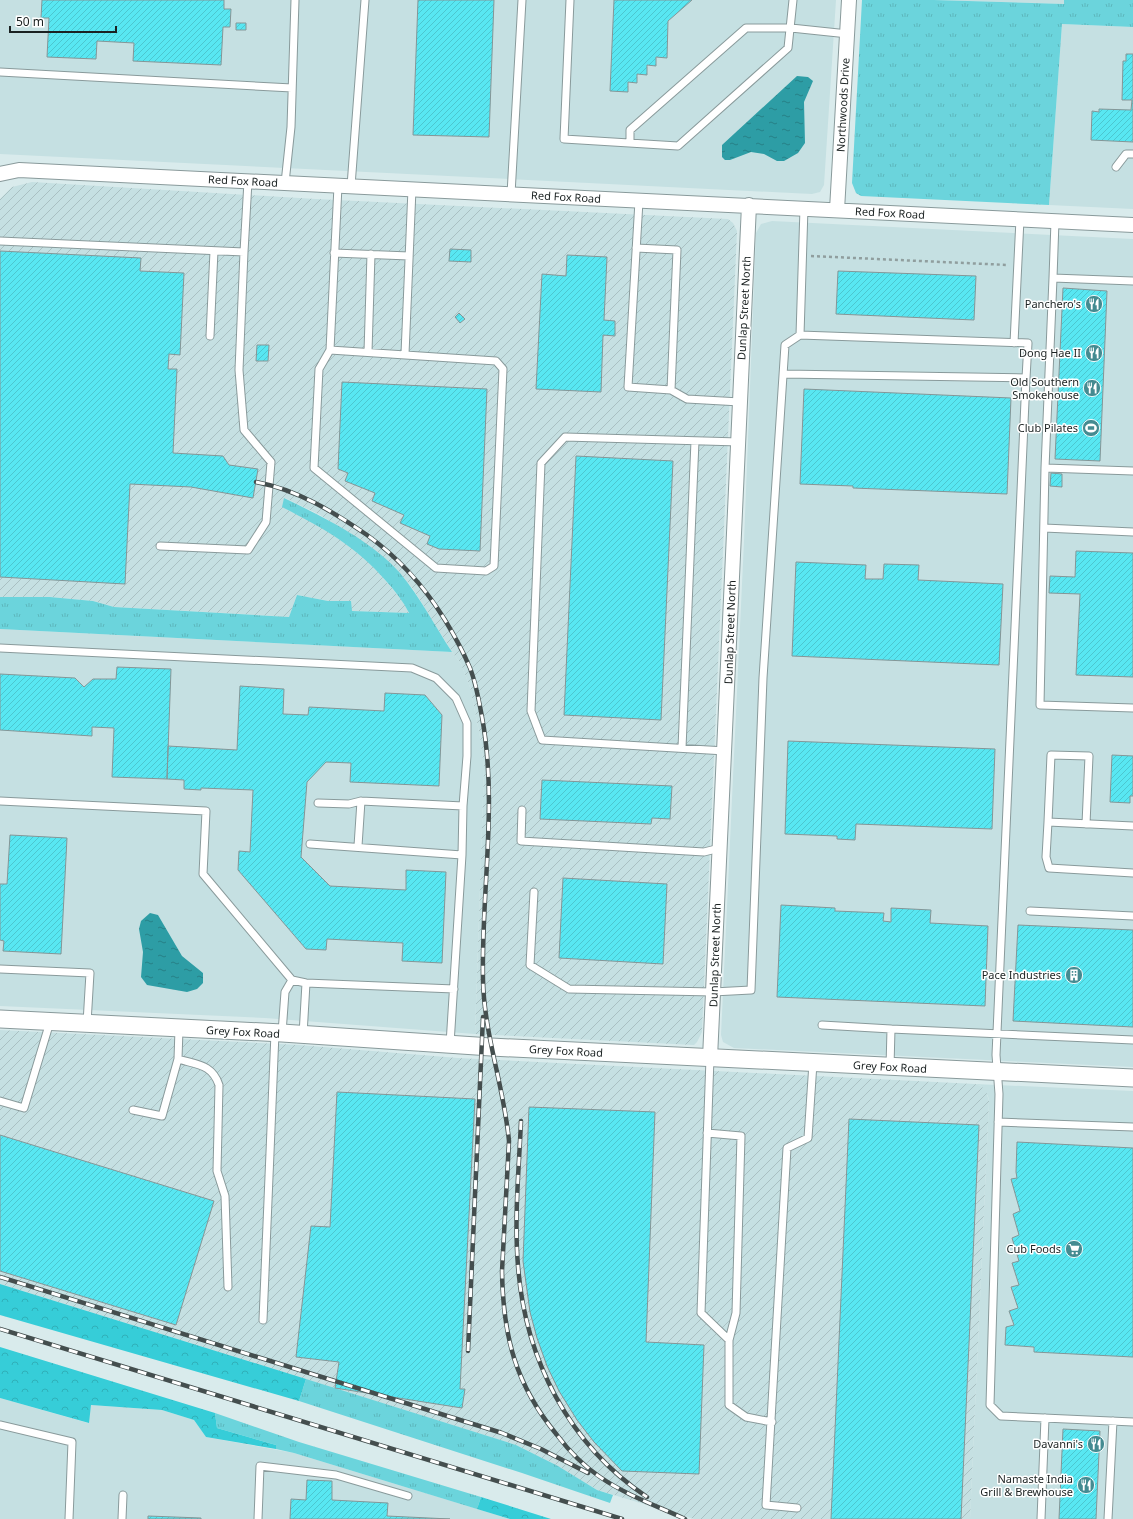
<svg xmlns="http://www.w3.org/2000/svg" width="1133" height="1519" font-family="'Noto Sans',sans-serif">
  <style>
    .built { fill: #c5e0e2 }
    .industrial { fill: url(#industrial-furrows) }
    .grass { fill: url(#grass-tufts) }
    .forest { fill: url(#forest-crowns) }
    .water { fill: url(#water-ripples) }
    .building { fill: url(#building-hatch); stroke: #859697 }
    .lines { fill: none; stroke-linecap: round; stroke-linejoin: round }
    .service-casing { stroke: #899a9b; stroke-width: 9 }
    .minor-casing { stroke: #899a9b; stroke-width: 16 }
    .tertiary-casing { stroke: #899a9b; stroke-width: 19 }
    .path { stroke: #909e9e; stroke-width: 2.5; stroke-dasharray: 3 3; stroke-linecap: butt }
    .service { stroke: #fff; stroke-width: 7 }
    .minor { stroke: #fff; stroke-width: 14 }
    .tertiary { stroke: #fff; stroke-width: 17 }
    .rail-casing { stroke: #444e4e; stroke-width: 4.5 }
    .rail { stroke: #fff; stroke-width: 3; stroke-dasharray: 9; stroke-linecap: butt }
    .labels { text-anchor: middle; stroke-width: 3; stroke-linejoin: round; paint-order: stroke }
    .street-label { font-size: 11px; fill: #1a2121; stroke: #fff }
    .poi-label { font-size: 11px; fill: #1a2121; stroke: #fff; text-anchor: end }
  </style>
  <defs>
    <pattern id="industrial-furrows" width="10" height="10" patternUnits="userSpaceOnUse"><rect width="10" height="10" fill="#c5e0e2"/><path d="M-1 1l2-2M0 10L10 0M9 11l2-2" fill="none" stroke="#a9c0c2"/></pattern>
    <pattern id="grass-tufts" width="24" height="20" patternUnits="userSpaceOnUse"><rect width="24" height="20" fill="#6bd4dc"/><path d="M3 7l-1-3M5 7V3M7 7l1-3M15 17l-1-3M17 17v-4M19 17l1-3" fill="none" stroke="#5cb6bc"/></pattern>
    <pattern id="forest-crowns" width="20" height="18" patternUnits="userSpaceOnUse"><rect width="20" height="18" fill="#36cdd8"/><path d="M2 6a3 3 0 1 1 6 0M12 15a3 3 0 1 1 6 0" fill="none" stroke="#2fb0b9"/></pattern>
    <pattern id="water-ripples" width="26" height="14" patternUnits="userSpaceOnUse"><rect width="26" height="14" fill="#2d9da5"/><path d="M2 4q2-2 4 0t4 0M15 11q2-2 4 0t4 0" fill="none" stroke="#268086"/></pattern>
    <pattern id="building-hatch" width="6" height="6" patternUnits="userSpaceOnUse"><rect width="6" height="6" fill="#58e7f2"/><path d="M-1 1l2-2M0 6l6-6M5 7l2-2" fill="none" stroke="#4cc6cf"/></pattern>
  </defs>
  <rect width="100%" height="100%" fill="#d9ebec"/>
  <!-- built -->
  <path class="built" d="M0,0H836L824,185L820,192L812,194L0,154Z
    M934,0H1064V4Z
    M1062,24L1133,27V209L1049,205Z
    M772,221L1133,239V1067L734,1048L723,1042L721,1035L744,541L756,233L761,224Z
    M0,629L452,652L461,664L470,687L480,737L484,768L475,1034L265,1018L0,1006Z
    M975,1084L1133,1091V1519H970L989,1101L988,1096L981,1086Z
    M0,1398L88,1423L91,1405L162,1410L194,1420L206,1437L294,1453L510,1519H0Z"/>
  <!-- industrial -->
  <path class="industrial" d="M32,182L316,199L728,219L733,223L737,231L702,1032L697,1042L694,1045L475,1034L484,768L480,737L470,687L461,664L452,652L413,589L399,572L374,550L351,534L320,515L285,498L283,507L324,528L353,549L372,565L402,600L409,613L351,611V601H328L297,595L289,617L114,607L93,601L50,597H0V199L12,187Z
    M0,1030L299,1045L458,1058L975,1084L981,1086L986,1091L989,1101L970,1519H694L597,1490L558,1466L516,1445L0,1284Z"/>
  <!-- grass -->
  <path class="grass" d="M862,0H934L1064,4V0H1133V27L1062,24L1049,205L861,196L856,193L852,183Z
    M284,498C323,517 371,540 400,573C420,597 435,626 452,652L0,629V597H50L93,601L114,607L289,617L297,595L328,601H351L352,611L409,613C403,601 395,591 386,581C356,546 323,528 282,507Z
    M306,1379L516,1445L558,1466L597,1490L613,1495L610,1503L522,1473L299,1401Z
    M215,1413L299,1442L481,1497L477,1509L294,1453L276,1449V1445L217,1428Z"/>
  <!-- forest -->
  <path class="forest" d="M0,1284L306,1379L299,1401L0,1315Z
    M0,1347L215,1413L217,1428L276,1445V1449L206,1437L194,1420L162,1410L91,1405L89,1423L0,1398Z
    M481,1497L551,1519H510L477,1509Z"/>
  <!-- water -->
  <path class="water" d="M797,76L808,77L813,81L804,102L805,143L798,153L784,161H777L764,154L751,152L730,160H725L722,157V145Z
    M150,913L158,915L182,956L203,973V983L197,989L187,992L147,985L141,977L143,952L139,929L141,921Z"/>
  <!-- building -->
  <path class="building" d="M42,0H224V9H231L230,27H223L221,65L133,61L134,43L97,41L96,59L47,57L49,18H41Z
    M418,0H494L489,137L413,135Z
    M614,0H692L668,21L667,58L656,57V66L647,65V75L637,74V83L628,82V92L610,91Z
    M236,23H246V30H236Z
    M1126,54H1133V142L1091,140L1092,111L1099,112V109L1131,110L1132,100H1122L1123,61H1126Z
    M450,249L471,250V262L449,261Z
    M0,251L141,258L140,271L184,273L180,355L169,354L168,369H177L173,453L223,456L229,465L258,469L253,498L191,487L130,484L125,584L0,577Z
    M567,255L607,257L604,320L615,321V336L603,335L601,392L536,389L542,274L566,276Z
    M838,271L976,276L974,320L836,314Z
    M1063,288L1107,291L1100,461L1055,459Z
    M459,313L465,319L460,323L455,317Z
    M257,345H269L268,361H256Z
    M342,382L487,389L480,551L439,549L427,544L430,536L400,523L404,515L372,501L375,493L345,481L348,473L338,469Z
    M804,389L1011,398L1007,494L853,488V486L800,484Z
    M576,456L673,461L661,720L564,715Z
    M1051,473L1062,474V487L1050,486Z
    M1076,551L1133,553V677L1076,675L1080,594L1049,593L1050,576L1075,577Z
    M796,562L866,565L865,579H883L884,564L919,565L918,580L1003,584L999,665L792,656Z
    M117,667L171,669L167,779L112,777L114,728L92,727V736L0,730V674L75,678L84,687L93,679H116Z
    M240,686L284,689L283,714L308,715L309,707L384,711L385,693L425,695L442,715L439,786L350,782L351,763L326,762L307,782L301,857L330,886L406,890V870L446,872L442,963L402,961L403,943L327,939L326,950L306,949L238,870L239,851L250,852L253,790L201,788V790L184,789V780L167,779L168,746L237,750Z
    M788,741L995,749L992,829L856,824L855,840L837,839V836L785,834Z
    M1112,755L1133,756V796H1130V803L1110,802Z
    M542,780L672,786L670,819L652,818L651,824L540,819Z
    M10,835L67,838L61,954L3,951L4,941L0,940V884H7Z
    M563,878L667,884L663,964L559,958Z
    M781,905L835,908V911L884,913L883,921L891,922V908L931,910L930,923L988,926L985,1006L777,997Z
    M1018,925L1133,930V1027L1013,1021Z
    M337,1092L475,1099L460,1389H465L462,1408L335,1388L339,1362L296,1357L311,1226L330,1227Z
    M529,1107L655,1112L646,1342L704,1345L699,1474L622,1471L594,1442L577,1420L559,1391L547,1366L537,1338L530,1312L523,1261Z
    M849,1119L979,1125L961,1519H831Z
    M0,1135L214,1201L176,1325L0,1271Z
    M1017,1142L1133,1148V1357L1034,1352V1347L1005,1345L1006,1327L1014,1325L1009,1311L1018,1308L1011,1287L1019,1285L1012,1263L1019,1261L1012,1238L1019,1235L1013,1214L1020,1211L1011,1179L1017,1178L1016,1172Z
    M1063,1429L1100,1431L1096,1519H1059Z
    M307,1480L332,1481V1500L388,1503L387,1516L450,1519H290L291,1499L306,1500Z
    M148,1516L201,1518V1519H148Z"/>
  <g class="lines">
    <defs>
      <path id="service" d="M570,0L564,139L678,146L788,48L793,0
        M0,72L292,88
        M630,143V130L746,28H791L848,34
        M1116,167L1126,154H1133
        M285,183L291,127L295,0
        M351,186L365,0
        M511,194L522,0
        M639,201L628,387L671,390L687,399L740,402
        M1055,221L1053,278L1133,281
        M0,241L244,252L248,181
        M636,248L677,250L671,390
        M334,253L409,256
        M210,336L214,251
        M1014,343L1020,219
        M330,350L496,361L503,369L494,566L486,571L436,568L314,468L319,369L330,350L338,186
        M368,352L371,254
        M405,354L412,189
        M784,374L1026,378L1028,343L800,335L804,208
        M1026,378L996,1055L999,1094L990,1405L1001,1416L1133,1422
        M1045,468L1053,278
        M1133,471L1045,468L1040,705L1133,708
        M1044,528L1133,532
        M160,546L248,550L266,522L271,462L244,430L239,370L244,252
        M0,648L412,668L436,678L456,698L467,723V756L463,806L462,855L450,1044
        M682,748L695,441
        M725,751L542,740L531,711L541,463L565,437L739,442
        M0,801L206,811L203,874L292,980L306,983L454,989
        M318,803L349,804L361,801L463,806
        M522,810L521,841L704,852L720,848
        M1048,822L1046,857L1049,868L1133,873
        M1086,824L1089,756L1051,755L1048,822L1133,826
        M310,844L462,855
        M358,846L361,801
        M534,892L530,965L569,989L713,992L751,990L763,678L785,345L800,335
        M1030,911L1133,916
        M0,969L90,973L87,1023
        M822,1025L891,1029
        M179,1029L178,1059C197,1065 212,1064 219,1085L217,1171L225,1196L228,1287
        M282,1033L285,992L292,980
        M303,1035L306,983
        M710,1058L701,1313L729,1340V1405L746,1417L772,1422
        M890,1067L891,1029L1133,1040
        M0,1101L24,1108L50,1022
        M133,1110L162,1116L178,1059
        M998,1122L1133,1127
        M707,1133L741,1136L736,1313L729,1340
        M263,1320L275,1033
        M0,1425L72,1442L69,1519
        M797,1508L766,1505L787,1148L808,1138L813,1063
        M122,1519L123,1495
        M258,1519L260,1466L336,1475L408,1496
        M1041,1519L1045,1418
        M1108,1519L1113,1421"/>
      <path id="minor" d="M0,174L19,170L1133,225
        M837,210L849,0
        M710,1058L749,205"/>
      <path id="tertiary" d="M0,1019L282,1033L491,1047L1133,1078"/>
    </defs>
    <!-- service casing -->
    <use href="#service" class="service-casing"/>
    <!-- minor casing -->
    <use href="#minor" class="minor-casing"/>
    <!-- tertiary casing -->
    <use href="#tertiary" class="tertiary-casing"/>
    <!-- path -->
    <path class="path" d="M811,256L1008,265"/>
    <!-- service -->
    <use href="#service" class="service"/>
    <!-- minor -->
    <use href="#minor" class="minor"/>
    <!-- tertiary -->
    <use href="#tertiary" class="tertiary"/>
    <defs>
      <path id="rail" d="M256,482C298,490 332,511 367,535C399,558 424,586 445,620C454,635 463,651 470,668C476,683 479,701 482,717C498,804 481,892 483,980C484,1034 504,1087 509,1141L502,1271C503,1336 515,1384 557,1435C569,1451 584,1466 600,1477C626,1495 657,1506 685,1519
        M521,1121C519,1169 514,1218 518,1266C525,1359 569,1445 647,1497
        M0,1277L502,1433L541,1449L588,1473
        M0,1329L622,1519
        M468,1351L483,1017"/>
    </defs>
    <!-- rail casing -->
    <use href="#rail" class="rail-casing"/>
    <!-- rail -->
    <use href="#rail" class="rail"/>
  </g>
  <!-- icons -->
  <defs>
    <symbol id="restaurant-disc" viewBox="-11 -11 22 22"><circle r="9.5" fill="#448b91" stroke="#fff"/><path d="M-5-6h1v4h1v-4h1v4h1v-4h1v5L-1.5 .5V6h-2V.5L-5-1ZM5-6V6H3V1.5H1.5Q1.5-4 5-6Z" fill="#fff"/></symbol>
    <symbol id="stadium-disc" viewBox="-11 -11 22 22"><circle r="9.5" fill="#448b91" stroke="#fff"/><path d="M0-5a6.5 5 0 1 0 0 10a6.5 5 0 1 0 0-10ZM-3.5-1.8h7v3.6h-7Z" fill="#fff"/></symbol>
    <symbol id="building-disc" viewBox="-11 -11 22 22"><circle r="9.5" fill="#448b91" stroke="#fff"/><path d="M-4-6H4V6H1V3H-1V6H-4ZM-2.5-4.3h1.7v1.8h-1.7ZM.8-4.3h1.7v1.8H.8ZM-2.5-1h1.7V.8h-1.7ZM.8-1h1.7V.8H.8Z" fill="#fff"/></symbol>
    <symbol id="supermarket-disc" viewBox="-11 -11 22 22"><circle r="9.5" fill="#448b91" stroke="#fff"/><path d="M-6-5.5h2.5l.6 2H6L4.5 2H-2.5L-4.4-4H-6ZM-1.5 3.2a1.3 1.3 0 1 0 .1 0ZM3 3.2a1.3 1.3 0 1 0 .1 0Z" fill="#fff"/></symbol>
  </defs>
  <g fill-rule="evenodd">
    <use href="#restaurant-disc" x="1084" y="294" width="20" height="20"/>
    <use href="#restaurant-disc" x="1084" y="343" width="20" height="20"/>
    <use href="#restaurant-disc" x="1082" y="378" width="20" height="20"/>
    <use href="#stadium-disc" x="1081" y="418" width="20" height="20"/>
    <use href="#building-disc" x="1064" y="965" width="20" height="20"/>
    <use href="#supermarket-disc" x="1064" y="1239" width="20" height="20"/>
    <use href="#restaurant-disc" x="1086" y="1434" width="20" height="20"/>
    <use href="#restaurant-disc" x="1076" y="1475" width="20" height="20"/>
  </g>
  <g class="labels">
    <!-- street labels -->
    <g class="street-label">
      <text transform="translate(843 105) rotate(-87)" y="4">Northwoods Drive</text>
      <text transform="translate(243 181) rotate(3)" y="4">Red Fox Road</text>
      <text transform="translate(566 197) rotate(3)" y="4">Red Fox Road</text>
      <text transform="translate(890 213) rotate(3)" y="4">Red Fox Road</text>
      <text transform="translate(744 308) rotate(-87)" y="4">Dunlap Street North</text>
      <text transform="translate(730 632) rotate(-88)" y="4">Dunlap Street North</text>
      <text transform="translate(715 955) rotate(-88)" y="4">Dunlap Street North</text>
      <text transform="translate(243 1032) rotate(3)" y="4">Grey Fox Road</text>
      <text transform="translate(566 1051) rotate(3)" y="4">Grey Fox Road</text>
      <text transform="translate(890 1067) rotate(3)" y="4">Grey Fox Road</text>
    </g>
    <!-- poi labels -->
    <g class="poi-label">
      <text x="1081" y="308">Panchero's</text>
      <text x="1081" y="357">Dong Hae II</text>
      <text x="1079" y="386">Old Southern<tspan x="1079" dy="13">Smokehouse</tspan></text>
      <text x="1078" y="432">Club Pilates</text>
      <text x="1061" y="979">Pace Industries</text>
      <text x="1061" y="1253">Cub Foods</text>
      <text x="1083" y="1448">Davanni's</text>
      <text x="1073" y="1483">Namaste India<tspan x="1073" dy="13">Grill &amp; Brewhouse</tspan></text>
    </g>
  </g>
  <!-- scale -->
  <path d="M10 26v6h106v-6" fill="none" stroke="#1a2121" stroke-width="2"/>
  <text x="16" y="26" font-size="12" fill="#1a2121" stroke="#ffffff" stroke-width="3" paint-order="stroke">50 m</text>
</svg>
